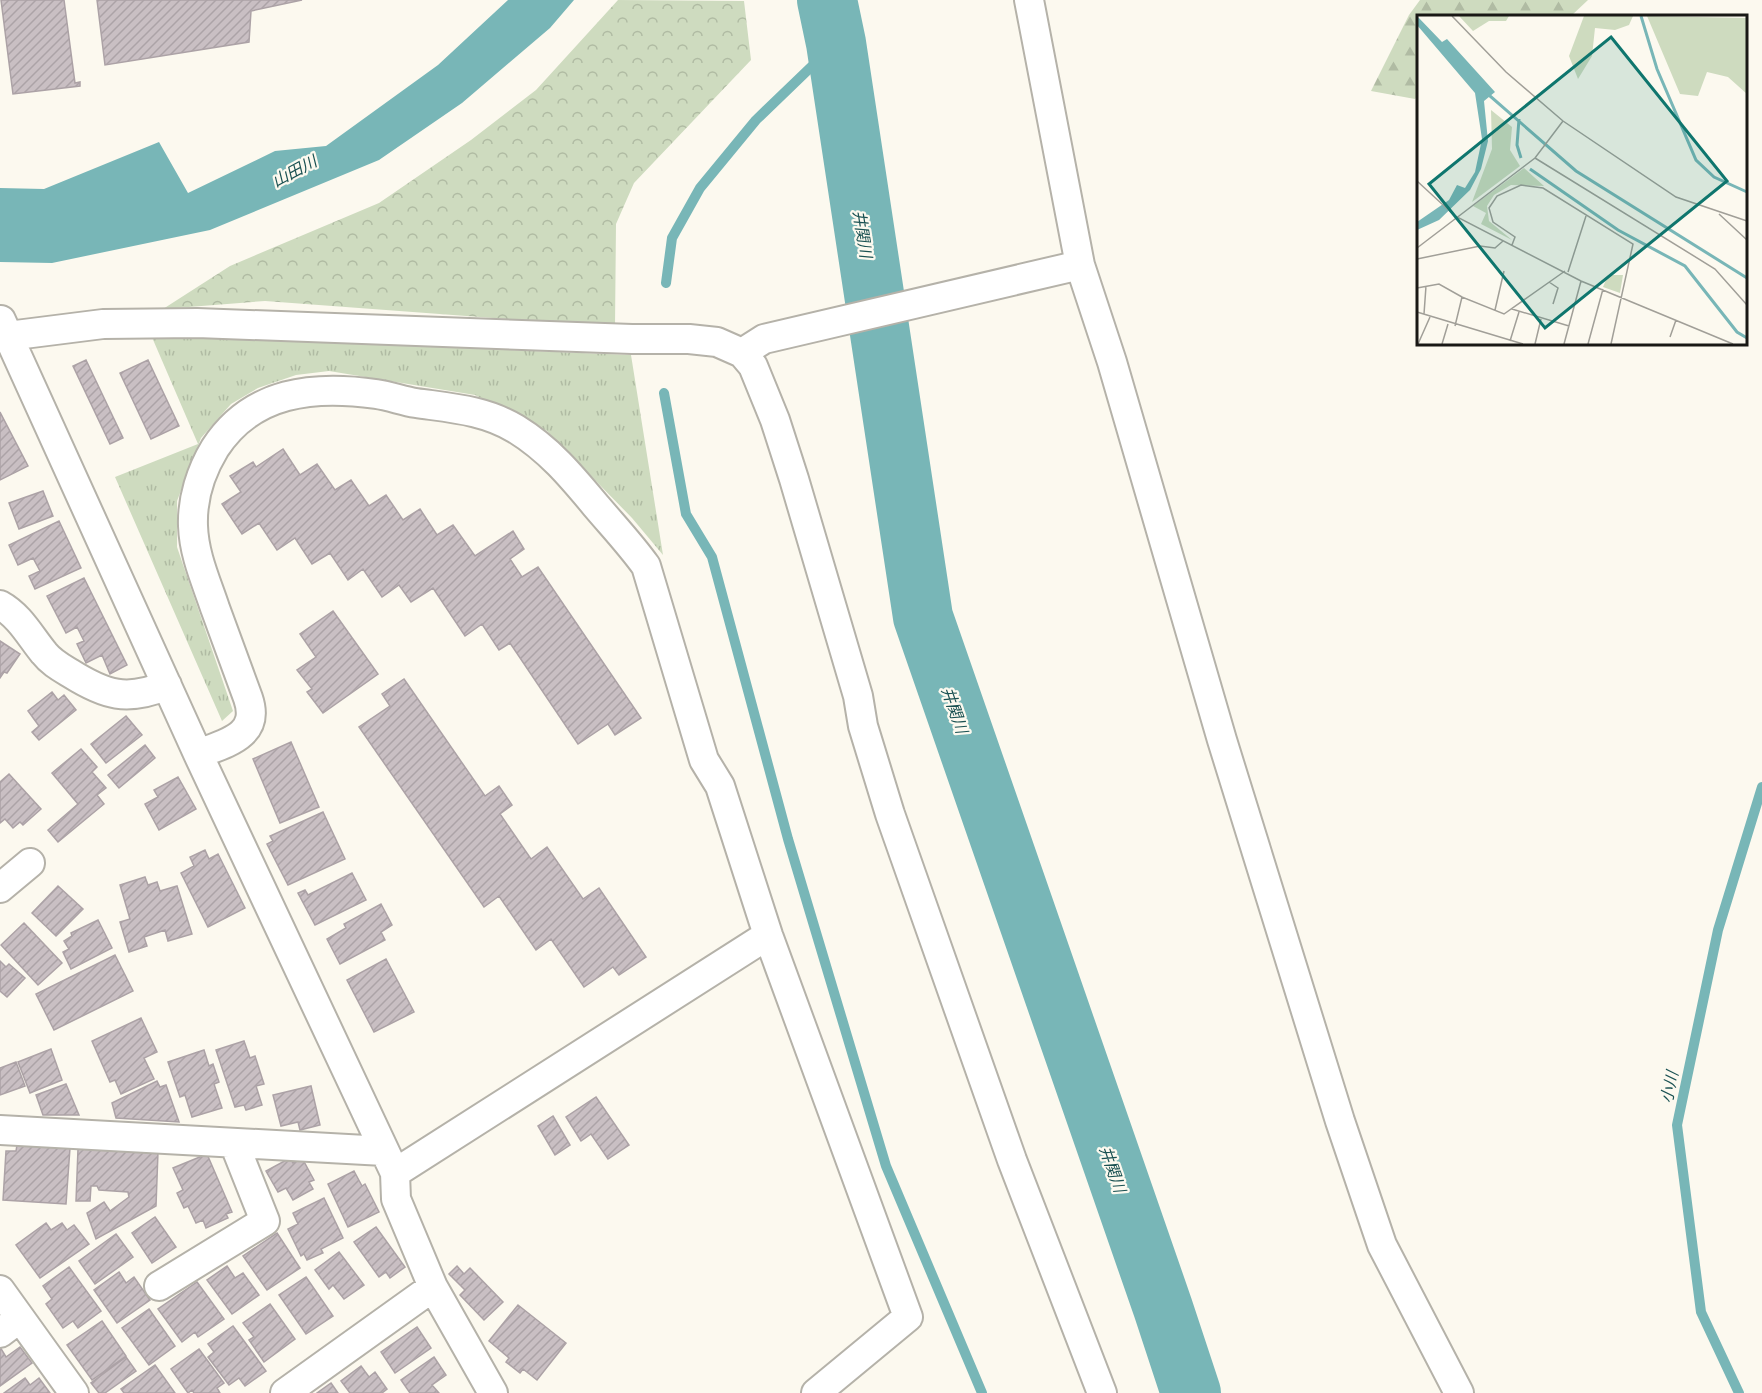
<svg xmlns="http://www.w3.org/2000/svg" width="1762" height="1393" font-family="'Source Sans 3','Noto Sans JP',sans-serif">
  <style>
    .grass { fill: url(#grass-tufts) }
    .forest { fill: url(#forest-firs) }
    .park { fill: url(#park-crowns) }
    .water { fill: #78b6b7 }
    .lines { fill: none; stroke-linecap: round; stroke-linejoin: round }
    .stream { stroke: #78b6b7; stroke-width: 10 }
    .river { stroke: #78b6b7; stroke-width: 60 }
    .building { fill: url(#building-hatch); stroke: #aca2a6; stroke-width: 1.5 }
    .minor-casing { stroke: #b5b2a9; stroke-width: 32 }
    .minor { stroke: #fff; stroke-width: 28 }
    .labels { text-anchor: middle; stroke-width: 4.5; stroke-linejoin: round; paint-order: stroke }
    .water-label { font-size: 16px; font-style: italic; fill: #1a5152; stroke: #fcf9ef }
    .inset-river { fill: none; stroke: #78b6b7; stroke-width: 3 }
    .inset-road { fill: none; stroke: #a19f98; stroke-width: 1.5 }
    .view { fill: #0f766e; fill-opacity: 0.15; stroke: #0f766e; stroke-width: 3 }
    .inset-edge { fill: none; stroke: #191815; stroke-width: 3 }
  </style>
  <defs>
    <pattern id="grass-tufts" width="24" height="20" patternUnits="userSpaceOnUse" patternTransform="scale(1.5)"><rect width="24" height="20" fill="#cedbbf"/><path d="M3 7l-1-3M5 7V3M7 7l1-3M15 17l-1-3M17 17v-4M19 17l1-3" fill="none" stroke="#b0bba3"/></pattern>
    <pattern id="forest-firs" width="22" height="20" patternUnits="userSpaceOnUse" patternTransform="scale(1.5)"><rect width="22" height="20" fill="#cedbbf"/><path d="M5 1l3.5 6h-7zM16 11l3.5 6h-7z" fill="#b0bba3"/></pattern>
    <pattern id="park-crowns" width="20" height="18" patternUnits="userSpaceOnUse" patternTransform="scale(1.5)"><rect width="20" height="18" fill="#cedbbf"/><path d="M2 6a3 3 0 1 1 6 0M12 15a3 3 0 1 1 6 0" fill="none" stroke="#b0bba3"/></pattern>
    <pattern id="building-hatch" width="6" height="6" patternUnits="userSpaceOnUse" patternTransform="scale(1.5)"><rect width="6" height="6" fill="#c9bfc3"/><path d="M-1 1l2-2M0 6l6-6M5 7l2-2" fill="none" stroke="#aca3a7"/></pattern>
  </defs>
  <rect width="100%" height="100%" fill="#fcf9ef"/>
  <!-- grass -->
  <path class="grass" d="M151,335L631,355L663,555L632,518L547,431L475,395L329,371L296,375L258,388L231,404L201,438L177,501V547L233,711L222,721L115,477L198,444Z"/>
  <!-- forest -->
  <path class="forest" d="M1420,0H1588L1571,16H1418V96L1415,99L1371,91L1409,15Z"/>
  <!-- park -->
  <path class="park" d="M618,0L744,1L751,60L634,183L616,224L615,327L265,301L163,309L230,266L379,203L471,140L536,90Z"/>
  <!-- water -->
  <path class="water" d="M508,0H574L550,28L462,103L379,160L210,230L52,263L0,262V188L44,189L159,142L188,193L275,151L326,146L438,65Z"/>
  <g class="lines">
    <!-- stream -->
    <path class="stream" d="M666,283L672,238L700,188L756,120L836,43
      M664,393L686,514L712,557L788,839L886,1166L982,1393
      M1739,1393L1701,1312L1677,1125L1718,930L1762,787"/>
    <!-- river -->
    <path class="river" d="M827,0L836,43L923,617L1163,1308L1191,1393"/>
  </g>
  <!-- building -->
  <path class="building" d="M1,0H64L75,83L80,82V86L13,94Z
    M97,0H302L251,11L249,42L105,65Z
    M86,360L123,438L110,444L73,366Z
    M148,360L179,426L151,439L120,373Z
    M0,412L28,466L0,480Z
    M283,449L300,475L317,464L335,490L351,480L369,506L386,495L403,520L420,509L437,535L453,525L475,556L513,531L524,549L510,559L522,577L538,567L641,718L615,735L608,724L578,744L510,643L499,650L482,624L465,636L433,588L411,602L399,585L382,597L363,569L348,580L330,553L312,564L295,538L277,550L259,523L242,534L222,504L241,492L230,476L253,462L256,467Z
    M43,491L53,516L19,529L9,503Z
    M59,521L81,568L35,589L29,576L40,571L33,558L18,565L9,545Z
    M84,578L127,665L110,674L102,655L86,663L77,644L84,641L77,627L66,633L47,596Z
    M333,611L378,674L323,713L307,692L312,689L297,670L316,657L300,634Z
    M0,641L20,654L7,673L4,672L0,678Z
    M404,679L485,796L499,786L512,805L500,814L531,859L547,847L583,899L599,888L646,957L619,975L613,967L584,987L551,939L536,950L499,896L484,907L359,727L390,706L382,694Z
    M52,692L58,700L64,695L76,710L39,740L32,732L39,726L28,711Z
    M126,716L142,735L106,763L91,744Z
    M291,742L319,807L280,823L253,759Z
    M145,745L155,758L119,788L108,775Z
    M81,749L97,767L92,772L106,788L97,795L104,804L58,842L48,830L78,804L52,773Z
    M9,774L41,809L23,825L20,822L13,828L5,819L0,823V782Z
    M178,777L196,809L159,830L145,804L158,797L154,790Z
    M323,812L345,859L288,885L267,844L273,841L270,836Z
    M205,850L209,859L218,854L245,908L208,927L181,873L194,866L190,857Z
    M352,873L366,900L315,925L298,893L305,890L308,895Z
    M145,877L148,885L157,882L160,891L177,886L192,934L168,941L165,930L144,937L147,946L129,952L120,922L130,919L120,885Z
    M58,886L83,909L56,936L32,913Z
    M381,904L392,925L381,932L385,940L340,964L327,939L346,928L344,924Z
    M98,920L112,948L71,969L63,952L69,949L64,941L72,936L71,933Z
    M24,923L62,963L38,985L1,945Z
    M115,955L133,991L54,1030L36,994Z
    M386,959L414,1012L374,1032L347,980Z
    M0,961L6,967L9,964L25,978L7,997L0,991Z
    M141,1018L157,1052L144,1058L154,1079L121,1094L115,1080L110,1082L92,1041Z
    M244,1041L250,1058L255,1056L264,1084L256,1086L262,1105L246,1110L244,1105L235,1107L216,1050Z
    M51,1049L62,1080L30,1093L18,1062Z
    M204,1050L209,1066L213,1064L219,1082L214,1084L222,1108L192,1117L185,1095L180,1097L168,1062Z
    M16,1062L25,1086L0,1095V1068Z
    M157,1081L160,1087L166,1085L179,1122L116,1118L112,1103Z
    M66,1084L79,1115H43L36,1095Z
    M311,1086L320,1125L300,1130L298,1122L281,1126L273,1095Z
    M596,1097L629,1145L608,1159L591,1134L581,1141L566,1117Z
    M553,1116L570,1145L555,1155L538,1126Z
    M17,1145L70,1148L66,1204L3,1200L6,1151H16Z
    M78,1149L158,1152L156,1206L96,1239L87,1213L104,1202L110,1211L129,1197L128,1192L99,1190L97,1186H91L90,1201H76Z
    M207,1154L232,1212L226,1214L228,1218L206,1228L203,1220L196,1223L188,1206L184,1208L177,1193L183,1190L173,1168Z
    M290,1158L293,1163L302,1158L314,1180L309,1182L313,1189L293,1200L286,1188L278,1192L266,1171Z
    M354,1171L362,1186L365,1184L379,1212L348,1227L328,1184Z
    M324,1198L343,1238L321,1249L323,1253L307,1260L304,1254L301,1256L288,1229L298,1224L293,1213Z
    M155,1217L176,1247L152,1263L132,1233Z
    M46,1223L51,1230L62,1223L67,1230L74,1225L89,1244L40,1278L16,1245Z
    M376,1227L405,1267L390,1278L386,1272L379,1277L354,1242Z
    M277,1233L300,1268L267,1290L243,1256Z
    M116,1234L133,1257L95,1284L79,1261Z
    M339,1252L364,1285L344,1299L333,1285L329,1289L315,1270Z
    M227,1266L235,1278L243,1273L259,1295L232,1314L207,1280Z
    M457,1266L464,1274L470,1268L503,1302L484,1320L460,1295L465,1290L449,1274Z
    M69,1267L101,1311L78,1328L73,1321L63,1328L46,1304L52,1299L43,1286Z
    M119,1272L126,1283L134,1277L150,1300L117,1323L94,1290Z
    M306,1277L333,1316L306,1334L279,1295Z
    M197,1282L224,1319L198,1337L195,1332L182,1342L158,1309Z
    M270,1304L295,1339L264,1362L249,1340L254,1337L243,1323Z
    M518,1305L566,1343L537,1380L523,1369L520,1373L506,1362L509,1358L489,1341Z
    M149,1309L175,1346L149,1365L122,1328Z
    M102,1321L126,1356L92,1380L67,1345Z
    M233,1326L266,1371L245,1386L239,1378L229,1385L208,1357L214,1352L208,1344Z
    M417,1327L431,1348L395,1373L381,1352Z
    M0,1347L6,1357L20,1347L32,1363L0,1386Z
    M199,1349L224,1383L217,1388L220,1393H194L192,1390L188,1393L171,1369Z
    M126,1357L136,1371L105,1393H99L91,1383Z
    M434,1357L446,1375L432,1385L439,1393H410L401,1380Z
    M155,1365L175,1393H124L121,1389Z
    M361,1366L369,1377L375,1372L387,1389L382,1393H350L341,1381Z
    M25,1378L30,1385L39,1378L50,1393H4Z
    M331,1383L338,1393H317Z"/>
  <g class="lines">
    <defs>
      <path id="minor" d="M1029,0L1080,265L1112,362L1222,740L1340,1121L1382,1245L1459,1393
        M1,320L198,754L395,1173L396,1199L433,1287L493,1393
        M0,335L8,336L103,324L197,323L632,339H689L717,342L742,353L753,366L775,420L794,479L858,696L863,726L890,814L1012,1160L1102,1393
        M742,353L764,339L1080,265
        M0,605C20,616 30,636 44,653C51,662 60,667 70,673C105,695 127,702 167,685
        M198,754C226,743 261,736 248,698C237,668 226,638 215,608C206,581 194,555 193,526C192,499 201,471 215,448C252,391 314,385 376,394C390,396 403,401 416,403C451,408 485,410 516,429C550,450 572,477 597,507C614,527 631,545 646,566L704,760L720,786L768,935L908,1317L816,1393
        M0,888L30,863
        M0,1130L384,1151
        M395,1173L768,935
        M159,1286L265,1221L234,1143
        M0,1290L74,1393
        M0,1333L20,1318
        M285,1393L433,1287"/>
    </defs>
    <!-- minor casing -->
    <use href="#minor" class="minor-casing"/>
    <!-- minor -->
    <use href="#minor" class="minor"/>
  </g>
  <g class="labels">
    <!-- water labels -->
    <g class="water-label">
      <text transform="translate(294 171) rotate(-28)" y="6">山田川</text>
      <text transform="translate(863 234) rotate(81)" y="6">井関川</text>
      <text transform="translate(955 710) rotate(71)" y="6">井関川</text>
      <text transform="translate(1669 1087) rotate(-78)" y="6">小川</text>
      <text transform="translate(1113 1169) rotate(71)" y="6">井関川</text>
    </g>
  </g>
  <!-- overview -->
  <g transform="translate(1417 15)">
    <rect width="330" height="330" fill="#fcf9ef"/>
    <path d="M107,153L127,171L94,170L77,180L70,191L72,206L95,225L64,209L69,198L56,191ZM191,260H206L203,278L186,272Z" fill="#cedbbf"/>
    <path d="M42,1H92L89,6H72L56,16ZM167,1H216L212,10L198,15L178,13L175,41L161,64L152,41ZM230,1L330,3V79L311,62L290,57L281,81L263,79Z" fill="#cedbbf"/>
    <path d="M74,95L95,112L93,135L103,151L55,187L75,134Z" fill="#cedbbf"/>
    <path d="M0,1L25,27L30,24L78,77L67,86L71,126L64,154L53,175L22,205L0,215V207L32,185L40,170L48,173L58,157L65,124L58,78L0,10Z" fill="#78b6b7"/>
    <path class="inset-river" d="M224,1L240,54L279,145L297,162L330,177M65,74L159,156L330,263M102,104L100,130L104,143M113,154L201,215L268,251L320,317L330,323"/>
    <path class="inset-road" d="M35,1L89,57L146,106L259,182L330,206M118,143L298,254L330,290M0,166L38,201L164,266L316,329M302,199L330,225M95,230L98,222L76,207L72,193L80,181L104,170L126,173L216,229L194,329M0,233L118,143L146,106M0,244L63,231L78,233L86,226M151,257L169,201M132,267L141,273L136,289M0,273L22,269L45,282M95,294L152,311M78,295L87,256M0,297L106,329M7,299L9,271M38,311L45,282L87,299L148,256M253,322L259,305M93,326L102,297M1,329L13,302M25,329L31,309M118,329L124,304M147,329L164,266M171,329L186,274"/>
    <path class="view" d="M194,22L310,166L128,313L12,169Z"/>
    <rect width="330" height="330" class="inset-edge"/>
  </g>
</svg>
